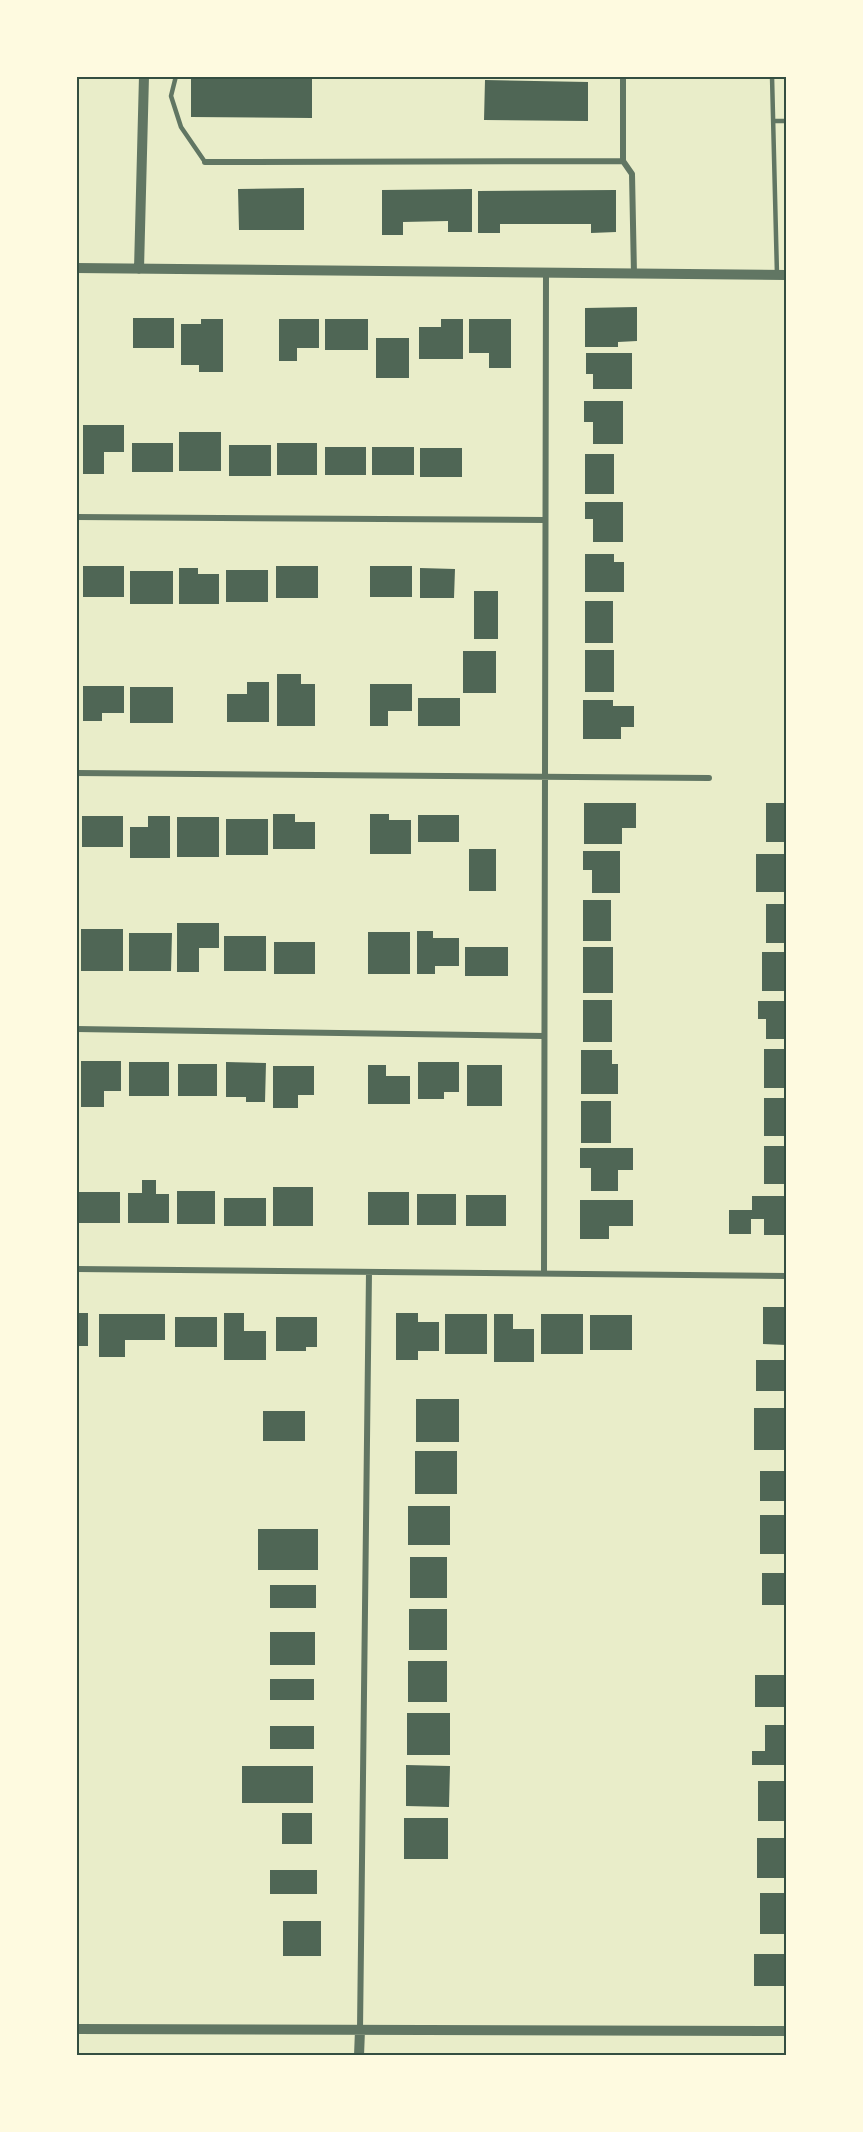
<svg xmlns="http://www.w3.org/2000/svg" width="863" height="2132" font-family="Quicksand,sans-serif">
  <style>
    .building { fill: #4f6655 }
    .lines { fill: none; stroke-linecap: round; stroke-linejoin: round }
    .service { stroke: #617663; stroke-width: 4.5 }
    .minor { stroke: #617663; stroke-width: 6 }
    .tertiary { stroke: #617663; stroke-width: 10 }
    .neatline { fill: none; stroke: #344e41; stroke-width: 2 }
  </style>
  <rect width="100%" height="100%" fill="#e9edc9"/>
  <!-- building -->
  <path class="building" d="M191,76L312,77V118L191,117Z
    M485,80L588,82V121L484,120Z
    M304,188V230H239L238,189Z
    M472,189V232H448V221L403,222V235H382V190Z
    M616,190V232L591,233V224H500V233H478V191Z
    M637,307V341L618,342V347H585V308Z
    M133,318H174V348H133Z
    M201,319H223V372H199V365H181V324H201Z
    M279,319H319V348H297V361H279Z
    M325,319H368V350H325Z
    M441,319H463V359H419V327H441Z
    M469,319H511V368H489V353H469Z
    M376,338H409V378H376Z
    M586,353H632V389H593V374H586Z
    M584,401H623V444H593V422H584Z
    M83,425H124V452H104V474H83Z
    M179,432H221V471H179Z
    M132,443H173V472H132Z
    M277,443H317V475H277Z
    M229,445H271V476H229Z
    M325,447H366V475H325Z
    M372,447H414V475H372Z
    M420,448H462V477H420Z
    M585,454H614V494H585Z
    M585,502H623V542H593V519H585Z
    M585,554H614V562H624V592H585Z
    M83,566H124V597H83Z
    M276,566H318V598H276Z
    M370,566H412V597H370Z
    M179,568H198V574H219V604H179Z
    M420,568L455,569L454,598H420Z
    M226,570H268V602H226Z
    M130,571H173V604H130Z
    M474,591H498V639H474Z
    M585,601H613V643H585Z
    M585,650H614V692H585Z
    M463,651H496V693H463Z
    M277,674H301V684H315V726H277Z
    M247,682H269V722H227V694H247Z
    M370,684H412V711H388V726H370Z
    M83,686H124V713H102V721H83Z
    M130,687H173V723H130Z
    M418,698H460V726H418Z
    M583,700H613V706H634V727H621V739H583Z
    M584,803H636V828H622V844H584Z
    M766,803H786V842H766Z
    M273,814H295V822H315V849H273Z
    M370,814H389V820H411V854H370Z
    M418,815H459V842H418Z
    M82,816H123V847H82Z
    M148,816H170V858H130V827H148Z
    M177,817H219V857H177Z
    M226,819H268V855H226Z
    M469,849H496V891H469Z
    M583,851H620V893H592V870H583Z
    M756,854H786V892H756Z
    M583,900H611V941H583Z
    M766,904H786V943H766Z
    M177,923H219V948H199V972H177Z
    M81,929H123V971H81Z
    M417,931H433V938H459V966H435V974H417Z
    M368,932H410V974H368Z
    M129,933H172L171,971H129Z
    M224,936H266V971H224Z
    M274,942H315V974H274Z
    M465,947H508V976H465Z
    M583,947H613V993H583Z
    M762,952H786V991H762Z
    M583,1000H612V1042H583Z
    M758,1001H786V1039H766V1019H758Z
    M764,1049H786V1088H764Z
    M581,1050H612V1064H618V1094H581Z
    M81,1061H121V1091H104V1107H81Z
    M129,1062H169V1096H129Z
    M226,1062L266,1063L265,1102H246V1097H226Z
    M418,1062H459V1092H444V1099H418Z
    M178,1064H217V1096H178Z
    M368,1065H386V1076H410V1104H368Z
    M467,1065H502V1106H467Z
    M273,1066H314V1095H298V1108H273Z
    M764,1098H786V1136H764Z
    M581,1101H611V1143H581Z
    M764,1146H786V1184H764Z
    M580,1148H633V1170H618V1191H591V1168H580Z
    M142,1180H156V1194H169V1223H128V1193H142Z
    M273,1187H313V1226H273Z
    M177,1191H215V1224H177Z
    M79,1192H120V1223H79Z
    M368,1192H409V1225H368Z
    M417,1194H456V1225H417Z
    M466,1195H506V1226H466Z
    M752,1196H786V1235H764V1219H751V1234H729V1210H752Z
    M224,1198H266V1226H224Z
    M580,1200H633V1226H609V1239H580Z
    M763,1307H786V1345L763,1344Z
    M76,1313H88V1346H76Z
    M224,1313H244V1331H266V1360H224Z
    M396,1313H418V1322H439V1351H418V1360H396Z
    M99,1314H165V1340H125V1357H99Z
    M445,1314H487V1354H445Z
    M494,1314H513V1329H534V1362H494Z
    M541,1314H583V1354H541Z
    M590,1315H632V1350H590Z
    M175,1317H217V1347H175Z
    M276,1317H317V1347H306V1351H276Z
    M756,1360H786V1391H756Z
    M416,1399H459V1442H416Z
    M754,1408H786V1450H754Z
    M263,1411H305V1441H263Z
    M415,1451H457V1494H415Z
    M760,1471H784V1501H760Z
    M408,1506H450V1545H408Z
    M760,1515H784V1554H760Z
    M258,1529H318V1570H258Z
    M410,1557H447V1598H410Z
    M762,1573H786V1605H762Z
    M270,1585H316V1608H270Z
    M409,1609H447V1650H409Z
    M270,1632H315V1665H270Z
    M408,1661H447V1702H408Z
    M755,1675H786V1707H755Z
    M270,1679H314V1700H270Z
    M407,1713H450V1755H407Z
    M765,1725H786V1765H752V1751H765Z
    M270,1726H314V1749H270Z
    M406,1765L450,1766L449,1807L406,1806Z
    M242,1766H313V1803H242Z
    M758,1781H786V1821H758Z
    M282,1813H312V1844H282Z
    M404,1818H448V1859H404Z
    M757,1838H785V1878H757Z
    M270,1870H317V1894H270Z
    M760,1893H786V1934H760Z
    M283,1921H321V1956H283Z
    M754,1954H786V1986H754Z"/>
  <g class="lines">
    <!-- service -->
    <path class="service" d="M176,76L171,96L181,127L205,162
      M772,76L777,275
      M774,121H786"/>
    <!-- minor -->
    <path class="minor" d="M623,76V161L632,174L634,274
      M205,162L623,161
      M76,517L545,520
      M76,773L709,778
      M76,1029L544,1036
      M76,1269L786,1276
      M544,1273L546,273
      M360,2030L369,1272"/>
    <!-- tertiary -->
    <path class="tertiary" d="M76,268L786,275
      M139,269L144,76
      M76,2029L786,2031
      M359,2056L360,2030"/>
  </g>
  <!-- border -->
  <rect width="863" height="2132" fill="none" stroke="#fefae0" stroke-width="156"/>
  <rect x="78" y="78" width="707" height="1976" class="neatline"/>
</svg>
